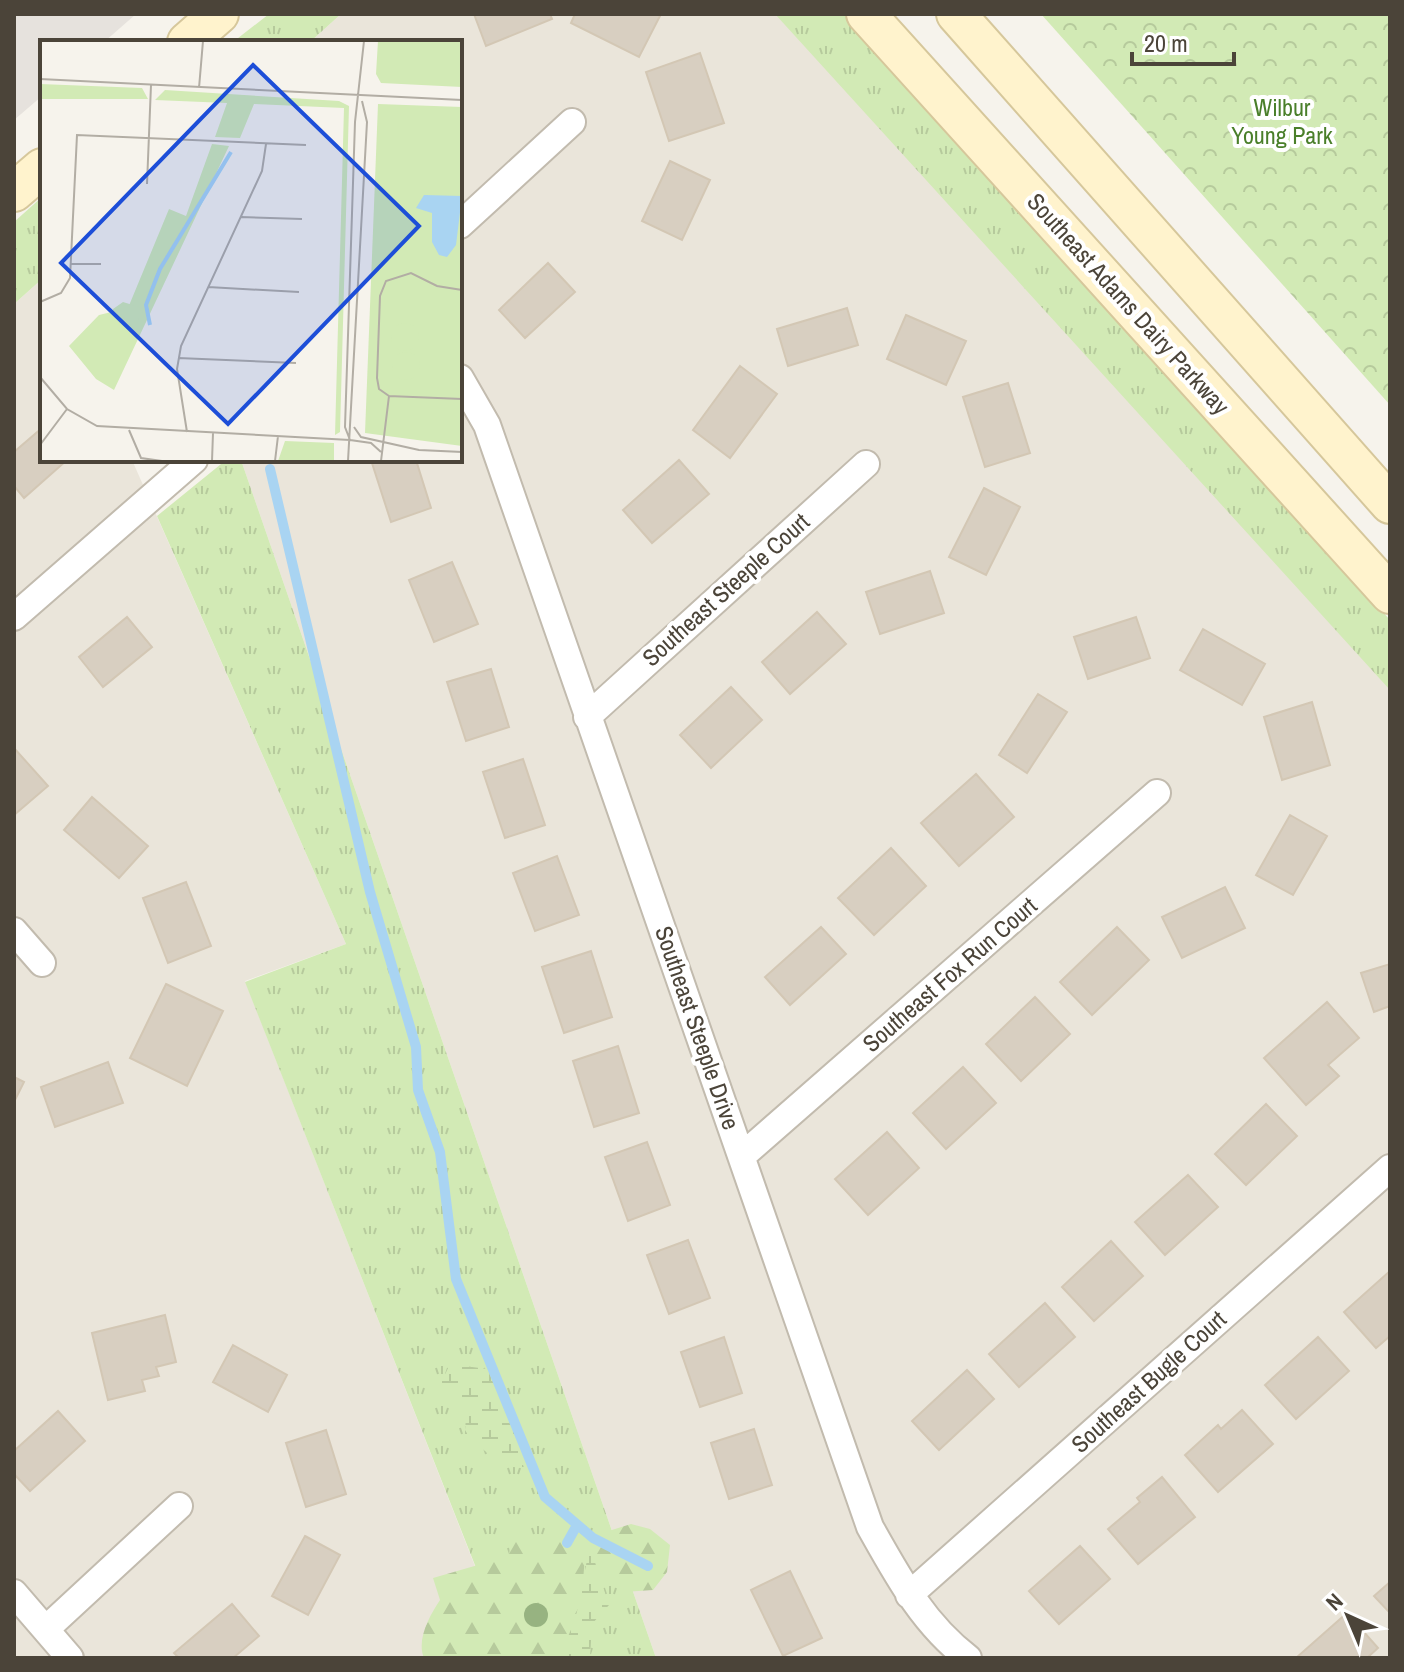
<svg xmlns="http://www.w3.org/2000/svg" width="1404" height="1672" font-family="'Archivo Narrow',sans-serif">
  <style>
    .residential { fill: #eae5da }
    .industrial { fill: #e6e2dd }
    .grass { fill: url(#grass-tufts) }
    .forest { fill: url(#forest-firs) }
    .wetland { fill: url(#wetland-marsh) }
    .park { fill: url(#park-crowns) }
    .lines { fill: none; stroke-linecap: round; stroke-linejoin: round }
    .stream { stroke: #a9d4f2; stroke-width: 10 }
    .building { fill: #d8cfc1; stroke: #d3c7b4; stroke-width: 2 }
    .minor-casing { stroke: #c2bbae; stroke-width: 30 }
    .secondary-casing { stroke: #d6c79b; stroke-width: 42 }
    .minor { stroke: #fff; stroke-width: 26 }
    .secondary { stroke: #fff3cd; stroke-width: 38 }
    .tree { fill: #97b381 }
    .labels { text-anchor: middle; stroke-width: 8; stroke-linejoin: round; paint-order: stroke }
    .park-label { font-size: 24px; fill: #4a7f2a; stroke: #fff }
    .street-label { font-size: 24px; fill: #4b4439; stroke: #fff }
    .inset-river { fill: none; stroke: #a9d4f2; stroke-width: 4 }
    .inset-road { fill: none; stroke: #b2ada4; stroke-width: 2 }
    .view { fill: #1d4ed8; fill-opacity: 0.15; stroke: #1d4ed8; stroke-width: 4 }
    .inset-edge { fill: none; stroke: #4b4439; stroke-width: 4 }
  </style>
  <defs>
    <pattern id="grass-tufts" width="24" height="20" patternUnits="userSpaceOnUse" patternTransform="scale(2)"><rect width="24" height="20" fill="#d2eab5"/><path d="M3 7l-1-3M5 7V3M7 7l1-3M15 17l-1-3M17 17v-4M19 17l1-3" fill="none" stroke="#b6ca9c"/></pattern>
    <pattern id="forest-firs" width="22" height="20" patternUnits="userSpaceOnUse" patternTransform="scale(2)"><rect width="22" height="20" fill="#d2eab5"/><path d="M5 1l3.5 6h-7zM16 11l3.5 6h-7z" fill="#b6ca9c"/></pattern>
    <pattern id="wetland-marsh" width="20" height="14" patternUnits="userSpaceOnUse" patternTransform="scale(2)"><rect width="20" height="14" fill="#d2eab5"/><path d="M1 5h8M5 5V1M11 12h8M15 12V8" fill="none" stroke="#b6ca9c"/></pattern>
    <pattern id="park-crowns" width="20" height="18" patternUnits="userSpaceOnUse" patternTransform="scale(2)"><rect width="20" height="18" fill="#d2eab5"/><path d="M2 6a3 3 0 1 1 6 0M12 15a3 3 0 1 1 6 0" fill="none" stroke="#b6ca9c"/></pattern>
  </defs>
  <rect width="100%" height="100%" fill="#f6f3ec"/>
  <!-- residential -->
  <path class="residential" d="M341,14H776L1390,686V1658H656L241,460H460V42H310Z
    M42,279V460H132L346,944L245,981L482,1584L435,1658H14V304Z"/>
  <!-- industrial -->
  <path class="industrial" d="M14,14H136L104,42H42V96L14,120Z"/>
  <!-- grass -->
  <path class="grass" d="M269,14H341L310,42H233Z
    M775,14H844L1390,620V690Z
    M42,197V279L14,304V222Z
    M226,460H241L656,1658H435L482,1583L245,982L346,944L157,516Z"/>
  <!-- forest -->
  <path class="forest" d="M631,1524L650,1529L670,1545L667,1572L653,1590L624,1592L607,1576L590,1547L599,1534Z
    M524,1531L543,1548L565,1534L585,1551C583,1593 580,1622 556,1658H424C416,1640 430,1615 440,1600L433,1578L509,1556L511,1535Z"/>
  <!-- wetland -->
  <path class="wetland" d="M450,1364L487,1369L502,1399L524,1468L504,1466L471,1440L465,1430L466,1418L459,1402L450,1401L439,1387Z
    M590,1547L609,1605L592,1624L590,1658H556C583,1617 579,1591 590,1547Z"/>
  <!-- park -->
  <path class="park" d="M1041,14H1390V405Z"/>
  <g class="lines">
    <!-- stream -->
    <path class="stream" d="M270,469L370,892L416,1047L418,1090L440,1152L456,1279L545,1497L593,1538L648,1566
      M567,1543L577,1525"/>
  </g>
  <!-- building -->
  <path class="building" d="M474,14H550L552,19L486,46Z
    M575,14H661L639,57L571,23Z
    M700,53L724,123L669,141L646,72Z
    M670,161L710,180L682,240L642,221Z
    M548,263L575,292L525,338L499,310Z
    M847,308L858,345L788,366L777,329Z
    M906,315L966,341L946,385L887,359Z
    M740,366L777,394L730,458L693,430Z
    M1008,383L1030,453L985,467L963,397Z
    M42,428V460H67L24,498L14,486V452Z
    M371,460H416L431,508L391,522Z
    M679,460L709,494L652,543L623,510Z
    M984,488L1020,507L986,575L949,557Z
    M452,562L478,624L434,642L409,580Z
    M930,571L944,613L880,634L866,592Z
    M817,612L846,644L790,694L762,662Z
    M127,617L152,647L103,687L79,657Z
    M1136,617L1150,658L1088,679L1074,637Z
    M1203,629L1265,664L1242,705L1180,670Z
    M491,669L509,727L466,741L447,682Z
    M731,687L762,720L711,768L680,735Z
    M1038,694L1067,712L1027,773L999,755Z
    M1312,702L1330,765L1282,780L1264,717Z
    M14,748L48,786L14,815Z
    M523,759L545,825L505,838L483,772Z
    M976,774L1014,817L959,866L921,823Z
    M92,797L148,846L119,878L64,830Z
    M1290,815L1327,836L1293,895L1256,875Z
    M891,848L926,886L874,935L838,898Z
    M557,856L579,915L535,931L513,873Z
    M186,882L211,946L168,963L143,898Z
    M1225,887L1245,928L1182,958L1162,917Z
    M821,927L846,954L790,1005L765,977Z
    M1117,927L1149,960L1092,1015L1060,982Z
    M591,951L612,1017L564,1033L542,967Z
    M1390,964V1006L1374,1012L1361,973Z
    M166,984L223,1011L187,1086L130,1058Z
    M1035,997L1070,1034L1021,1081L986,1044Z
    M1327,1002L1359,1038L1328,1065L1339,1076L1306,1105L1264,1058Z
    M618,1046L639,1113L594,1127L573,1061Z
    M108,1062L123,1103L55,1127L41,1087Z
    M963,1067L996,1103L946,1149L913,1113Z
    M14,1077L24,1082L14,1102Z
    M1266,1104L1297,1136L1246,1185L1215,1154Z
    M887,1132L919,1168L868,1215L835,1179Z
    M647,1142L670,1205L628,1221L605,1157Z
    M1188,1175L1218,1207L1165,1255L1135,1222Z
    M688,1240L710,1298L669,1314L647,1255Z
    M1111,1241L1143,1276L1094,1321L1062,1287Z
    M1390,1271V1336L1376,1348L1344,1312Z
    M1045,1303L1075,1337L1019,1387L989,1354Z
    M165,1315L176,1362L156,1367L159,1376L142,1380L145,1391L108,1400L92,1333Z
    M724,1337L742,1393L700,1407L681,1352Z
    M1318,1337L1349,1371L1296,1419L1265,1385Z
    M233,1345L287,1375L268,1412L213,1382Z
    M967,1370L994,1399L939,1450L912,1421Z
    M1242,1410L1273,1444L1218,1492L1185,1455L1218,1425L1221,1429Z
    M58,1411L85,1441L30,1491L14,1474V1451Z
    M754,1429L772,1485L729,1499L711,1443Z
    M326,1430L346,1494L306,1507L286,1443Z
    M1162,1477L1195,1517L1138,1564L1108,1529L1140,1502L1137,1498Z
    M305,1536L340,1555L308,1615L272,1596Z
    M1080,1546L1110,1579L1059,1624L1029,1591Z
    M790,1571L822,1638L783,1656L751,1590Z
    M1390,1582V1613L1374,1596Z
    M232,1604L259,1636L233,1658H179L174,1653Z
    M1347,1613L1378,1648L1367,1658H1296Z"/>
  <g class="lines">
    <defs>
      <path id="minor" d="M460,225L572,122
        M460,378L487,425L870,1527C897,1575 923,1624 968,1658
        M14,617L194,460
        M587,717L866,464
        M14,931L42,963
        M742,1156L1157,793
        M14,1593L70,1658
        M909,1595L1390,1168
        M46,1629L179,1506"/>
      <path id="secondary" d="M866,14L1390,594
        M956,14L1390,504
        M187,42L219,14
        M14,192L42,168"/>
    </defs>
    <!-- minor casing -->
    <use href="#minor" class="minor-casing"/>
    <!-- secondary casing -->
    <use href="#secondary" class="secondary-casing"/>
    <!-- minor -->
    <use href="#minor" class="minor"/>
    <!-- secondary -->
    <use href="#secondary" class="secondary"/>
  </g>
  <!-- trees -->
  <circle class="tree" cx="536" cy="1615" r="12"/>
  <g class="labels">
    <!-- park labels -->
    <g class="park-label">
      <text x="1282" y="116">Wilbur<tspan x="1282" dy="28">Young Park</tspan></text>
    </g>
    <!-- street labels -->
    <g class="street-label">
      <text transform="translate(1128 304) rotate(48)" y="8">Southeast Adams Dairy Parkway</text>
      <text transform="translate(726 590) rotate(-42)" y="8">Southeast Steeple Court</text>
      <text transform="translate(950 975) rotate(-41)" y="8">Southeast Fox Run Court</text>
      <text transform="translate(697 1028) rotate(71)" y="8">Southeast Steeple Drive</text>
      <text transform="translate(1149 1382) rotate(-42)" y="8">Southeast Bugle Court</text>
    </g>
  </g>
  <!-- overview -->
  <g transform="translate(40 40)">
    <rect width="422" height="422" fill="#f6f3ec"/>
    <path d="M0,44L102,48L108,59H0ZM125,50L299,61L309,66L300,392L295,395L304,68L214,64L200,98L175,97L187,63L115,60ZM172,104L189,106L74,350L56,339L29,306L59,275L88,268L129,169L146,176ZM245,401L294,403V421H238Z" fill="#d2eab5"/>
    <path d="M338,1H422V47L341,43L336,34ZM83,262L99,267L104,276L86,286L73,283V269Z" fill="#d2eab5"/>
    <path d="M338,64L422,67V406L325,393Z" fill="#d2eab5"/>
    <path d="M351 297a14 14 0 1 1 28 0a14 14 0 1 1-28 0ZM352 326a14 14 0 1 1 28 0a14 14 0 1 1-28 0Z" fill="#d2eab5"/>
    <path d="M384,155L422,156L416,205L407,217L399,215L392,202V173L376,168Z" fill="#a9d4f2"/>
    <path class="inset-river" d="M110,285L106,265L120,229L191,112"/>
    <path class="inset-road" d="M0,39L422,60M159,48L163,1M107,144L111,45M200,177L262,179M31,224H61M168,247L259,252M0,262L21,253L30,238L37,95L266,105M138,318L256,323M0,337L27,369L57,386L310,400L331,403L341,412M349,356L339,349L337,338L340,256L346,241L371,233L397,246L422,250M314,387L321,397L379,410L422,412L421,421M89,390L101,418L122,421M147,392L137,329L141,306L222,131L226,104M310,400L305,387L315,82L324,1M0,405L27,369M172,421L173,393M235,421L238,396M308,421L327,82L322,61M341,421L349,356L422,359"/>
    <path class="view" d="M213,25L379,186L188,384L21,223Z"/>
    <rect width="422" height="422" class="inset-edge"/>
  </g>
  <!-- border -->
  <rect width="1404" height="1672" fill="none" stroke="#4b4439" stroke-width="32"/>
  <!-- north arrow -->
  <g transform="translate(1348 1616) rotate(316)" stroke="#ffffff" stroke-width="6" paint-order="stroke">
  <path d="M0-6L14 30L0 20L-14 30Z" fill="#4b4439"/>
  <text y="-12" font-size="22" font-weight="bold" text-anchor="middle" fill="#4b4439">N</text>
  </g>
  <!-- scale -->
  <path d="M1132 52v12h102v-12" fill="none" stroke="#4b4439" stroke-width="4"/>
  <text x="1144" y="52" font-size="24" fill="#4b4439" stroke="#ffffff" stroke-width="6" paint-order="stroke">20 m</text>
</svg>
